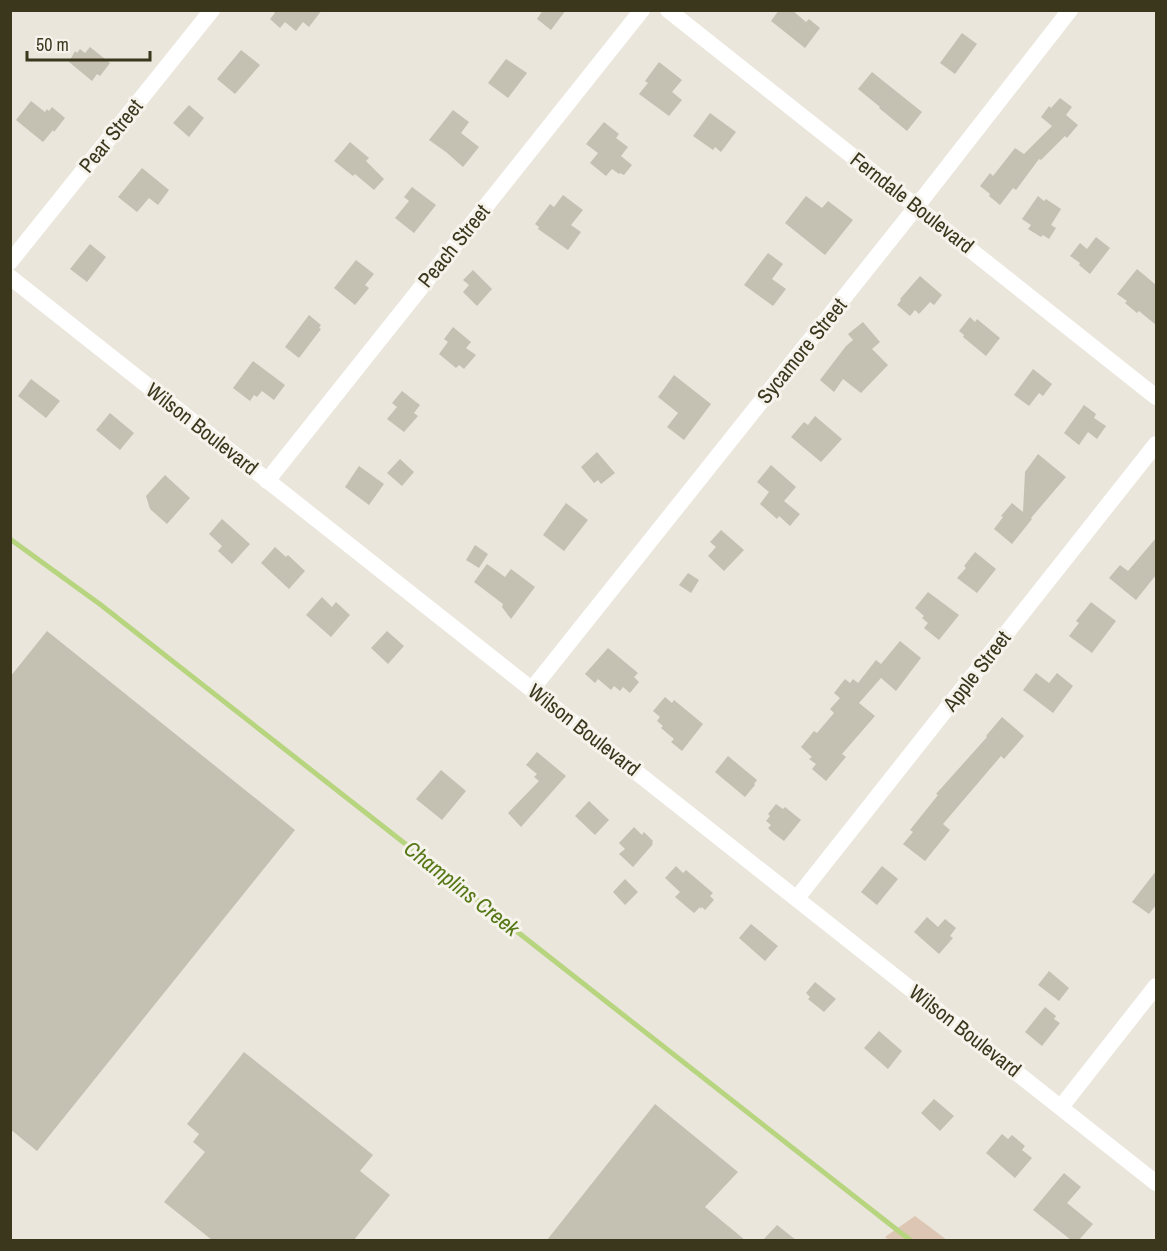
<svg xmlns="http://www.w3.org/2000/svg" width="1167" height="1251" font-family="'Archivo Narrow',sans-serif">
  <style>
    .green { fill: #ddc6b3 }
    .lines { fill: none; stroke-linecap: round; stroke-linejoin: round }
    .stream { stroke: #b7d47f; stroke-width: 5 }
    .building { fill: #c4c0b2 }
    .street { stroke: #fff; stroke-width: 16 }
    .labels { text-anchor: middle; stroke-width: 6; stroke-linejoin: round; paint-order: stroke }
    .street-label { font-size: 21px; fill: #3a371d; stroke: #f6f3ed }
    .water-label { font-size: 22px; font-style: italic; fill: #557815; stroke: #f6f3ed }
  </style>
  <rect width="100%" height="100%" fill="#eae6dc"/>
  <!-- green -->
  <path class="green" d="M915,1216L947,1240H889L885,1237Z"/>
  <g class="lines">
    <!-- stream -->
    <path class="stream" d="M10,539L101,605L910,1240"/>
  </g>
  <!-- building -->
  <path class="building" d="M271,10H322L309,27L303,22L296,31L285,22L280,28L270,19L275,13Z
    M543,10H566L551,30L537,19Z
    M779,10H792L806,22L809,19L820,28L805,48L771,21Z
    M962,33L977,44L955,74L940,63Z
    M90,47L110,63L100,76L97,74L92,81L69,62L75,51L77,53L80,49L85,53Z
    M241,50L260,65L235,94L217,79Z
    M506,59L527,73L508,98L488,83Z
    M659,62L682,80L672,92L682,100L669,116L639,94L648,83L645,81Z
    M872,72L922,112L907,131L879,108L880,107L858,89Z
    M1060,98L1072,107L1066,115L1078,125L1067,138L1065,136L1041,160L1039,159L1016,190L1013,188L1000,205L989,196L990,194L980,186L990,173L993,176L1015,148L1024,154L1052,126L1041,117L1049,106L1051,108Z
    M31,101L45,112L47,109L49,111L52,107L65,118L54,132L53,130L43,142L16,120Z
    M189,105L204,118L189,137L173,123Z
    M453,110L469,122L461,133L479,147L463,167L446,152L429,140Z
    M710,113L736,132L721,152L715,147L713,150L693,136Z
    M604,122L619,134L616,138L628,147L621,156L632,165L624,175L620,173L619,174L612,169L606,176L590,163L598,153L586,144Z
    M350,142L369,158L366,161L384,179L374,190L355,174L353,176L334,161Z
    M142,168L169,190L158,205L149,198L137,212L118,197Z
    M412,187L436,205L414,233L395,218L409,201L404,197Z
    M563,195L583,210L571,225L581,232L568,250L538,229L539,227L535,224L550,204L554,207Z
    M806,196L822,208L828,201L853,220L825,255L785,223Z
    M1038,196L1044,201L1046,199L1061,209L1051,225L1056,228L1049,239L1043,235L1041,237L1028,229L1031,225L1022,219Z
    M1096,237L1110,248L1090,274L1079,265L1080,263L1070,256L1080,243L1087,249Z
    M90,244L106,257L87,282L70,269Z
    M768,253L783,264L772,279L786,289L773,306L744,285Z
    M356,260L374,274L365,285L369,288L355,305L334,288Z
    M1137,269L1156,285V325L1139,311L1137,313L1125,303L1127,301L1117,294Z
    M473,270L492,289L477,306L463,292L469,285L463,280Z
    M920,276L942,295L934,305L930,302L919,314L915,310L910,316L897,305L901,300L900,299Z
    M309,315L321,325L319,328L321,329L299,358L285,347Z
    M970,317L975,322L977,319L1000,338L986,356L963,337L964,335L959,331Z
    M863,322L880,342L872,349L888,365L861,393L843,379L834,392L820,380L846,346L853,340L848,334Z
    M453,327L471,342L466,348L476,355L464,369L459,365L456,368L439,354L448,342L444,339Z
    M253,361L285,385L274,400L262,391L257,397L254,395L250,401L233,388Z
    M1033,369L1052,384L1043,396L1039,393L1029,406L1014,395Z
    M674,375L711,404L684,440L667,427L678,413L658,397Z
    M31,379L60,401L46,418L18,396Z
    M402,391L420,405L414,413L418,416L404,432L387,419L397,407L392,403Z
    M1084,405L1096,414L1094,418L1106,426L1097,439L1088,432L1079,445L1064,433Z
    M110,413L134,433L120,450L96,430Z
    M815,416L842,439L821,462L791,437L804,422L808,425Z
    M597,452L615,473L601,484L598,480L594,483L581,467Z
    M1038,454L1066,477L1031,518L1032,519L1012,544L994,529L1003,517L1001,516L1012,503L1023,512L1025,472Z
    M400,459L414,472L402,486L387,473Z
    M771,465L796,487L784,501L800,514L790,526L779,516L777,519L760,504L769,492L757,482Z
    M359,466L384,484L369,505L345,487Z
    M165,475L190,498L167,524L150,509L146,496Z
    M566,503L588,520L564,551L543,535Z
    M222,519L250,544L232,564L218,551L222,546L209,534Z
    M721,530L744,550L724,571L708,556L716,547L710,542Z
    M1156,538V575L1136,600L1109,578L1120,565L1128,571Z
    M475,545L488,554L479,568L466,560Z
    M275,547L286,557L288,555L305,571L289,589L261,563Z
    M975,552L996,569L977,593L957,578L966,568L964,566Z
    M487,564L505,577L511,569L535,587L511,619L502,607L503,604L474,582Z
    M688,573L699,580L691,593L679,585Z
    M928,592L959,615L939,640L924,628L928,623L922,618L924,616L915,608Z
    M322,597L332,607L336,602L350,615L331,637L306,615Z
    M1091,602L1116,621L1092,653L1069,636L1079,623L1076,621Z
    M47,631L295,830L37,1151L10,1129V677Z
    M387,631L404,646L388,664L371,648Z
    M900,641L921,658L896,691L881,678L859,703L875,716L842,754L846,757L826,781L812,769L816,764L809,759L812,757L801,747L814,731L817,733L834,713L830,709L840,698L834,693L845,679L850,683L853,679L858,683L876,660L881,664Z
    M608,648L638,673L634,677L639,682L630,693L623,687L620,691L614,686L611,690L598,679L595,683L585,674Z
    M1036,673L1049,683L1057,673L1073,686L1053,713L1023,690Z
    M665,697L672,703L674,700L703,724L682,751L671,742L674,739L661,728L663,726L657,721L660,717L653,711Z
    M1002,717L1024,736L1004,759L1001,756L943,824L950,830L925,861L903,844L913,832L910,830L938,795L936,794L987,737L986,736Z
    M537,752L566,776L521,827L508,813L539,781L534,777L537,774L526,765Z
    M728,756L757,780L754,784L755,785L745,797L715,772Z
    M441,770L466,791L442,820L416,799Z
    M589,801L609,820L595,835L575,816Z
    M776,804L783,809L785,807L801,820L784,841L772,832L768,828L771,825L766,821L770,816L768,814Z
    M634,827L642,835L644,832L653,841L652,843L653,844L633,867L619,854L625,849L619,843Z
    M676,866L683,873L686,870L713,893L710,896L714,900L705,910L702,907L701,909L700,907L694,913L675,897L680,892L665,878Z
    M882,866L898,879L877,905L861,892Z
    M1156,871V905L1149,914L1132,902Z
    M625,879L638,892L625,905L613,892Z
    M927,917L938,927L945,919L956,928L950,936L953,938L939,954L914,932Z
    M751,924L778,946L765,961L739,938Z
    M1049,971L1069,988L1059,1001L1038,985Z
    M815,982L836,999L824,1012L808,999L810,997L806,993Z
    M1045,1007L1056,1016L1054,1019L1060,1023L1042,1046L1025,1032Z
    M879,1031L902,1051L888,1069L864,1048Z
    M244,1052L373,1155L360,1171L390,1195L354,1240H212L164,1202L205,1152L193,1142L199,1134L187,1124Z
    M934,1099L954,1116L940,1131L921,1113Z
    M655,1104L738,1172L705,1207L745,1240H547Z
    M1002,1134L1008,1139L1012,1135L1025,1146L1022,1150L1032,1158L1015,1178L986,1153Z
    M1064,1173L1081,1187L1067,1203L1093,1224L1079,1240H1071L1033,1210Z
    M777,1225L796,1240H763Z"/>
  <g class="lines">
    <!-- street -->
    <path class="street" d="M668,10L1156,397
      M10,262L212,10
      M10,277L1156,1183
      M267,481L642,10
      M532,689L917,206L1070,10
      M797,898L1156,444
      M1061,1107L1156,986"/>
  </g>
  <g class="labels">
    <!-- street labels -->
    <g class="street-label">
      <text transform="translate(111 136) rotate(-51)" y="7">Pear Street</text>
      <text transform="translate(912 203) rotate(38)" y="7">Ferndale Boulevard</text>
      <text transform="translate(454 246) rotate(-51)" y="7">Peach Street</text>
      <text transform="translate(802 351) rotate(-51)" y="7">Sycamore Street</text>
      <text transform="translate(202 429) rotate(38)" y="7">Wilson Boulevard</text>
      <text transform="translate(977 671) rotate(-52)" y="7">Apple Street</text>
      <text transform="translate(584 730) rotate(38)" y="7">Wilson Boulevard</text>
      <text transform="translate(965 1031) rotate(38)" y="7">Wilson Boulevard</text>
    </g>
    <!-- water labels -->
    <g class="water-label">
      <text transform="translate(462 888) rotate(38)" y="8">Champlins Creek</text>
    </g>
  </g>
  <!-- border -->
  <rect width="1167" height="1251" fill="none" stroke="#3a371d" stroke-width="24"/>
  <!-- scale -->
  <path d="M27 51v9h123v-9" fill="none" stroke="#3a371d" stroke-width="3"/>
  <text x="36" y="51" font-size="18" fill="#3a371d" stroke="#f6f3ed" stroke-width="4.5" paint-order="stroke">50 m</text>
</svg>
